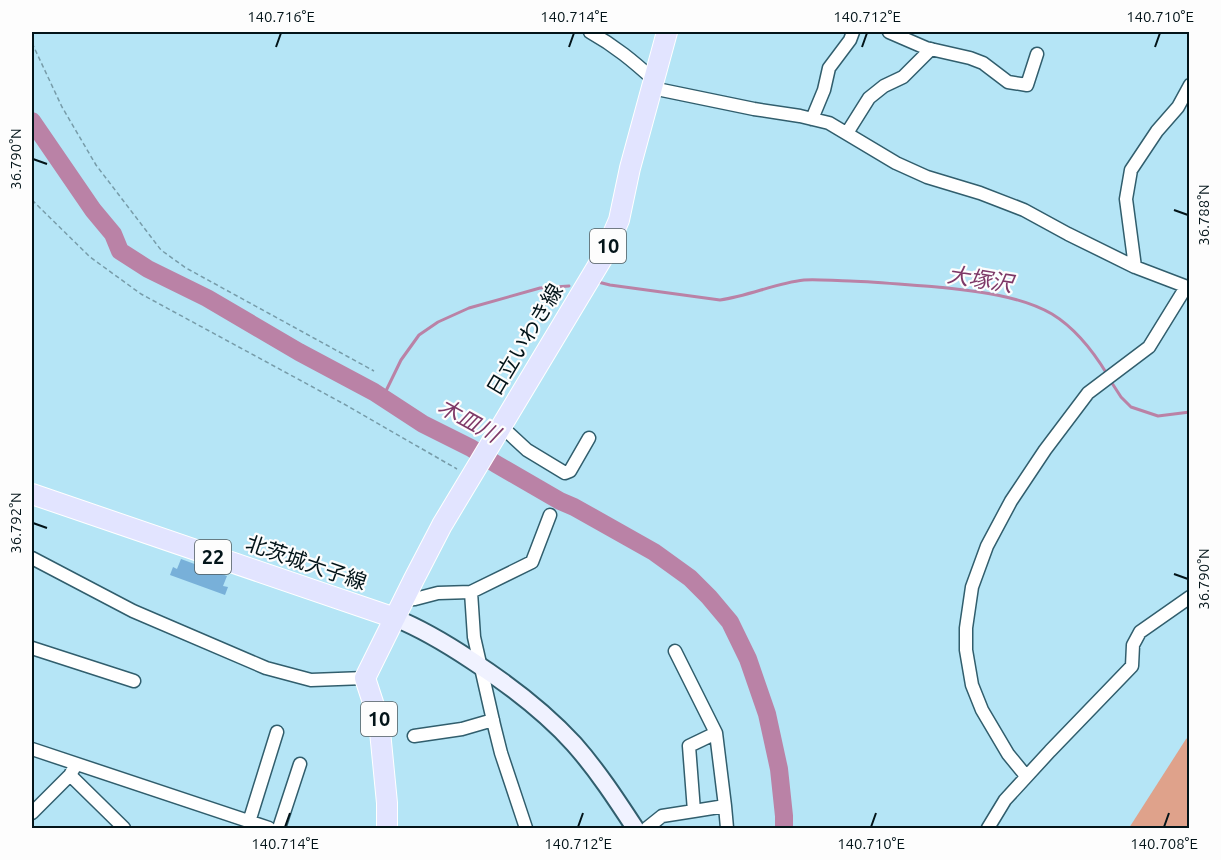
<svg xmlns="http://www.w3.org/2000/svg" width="1221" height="860" font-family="Ubuntu,'Noto Sans JP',sans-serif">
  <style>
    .green { fill: #dfa28b }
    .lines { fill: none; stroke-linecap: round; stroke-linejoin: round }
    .stream { stroke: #ba82a6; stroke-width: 3 }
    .river { stroke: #ba82a6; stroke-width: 18 }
    .building { fill: #78b0d9 }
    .minor-casing { stroke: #315e6d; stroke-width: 15 }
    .secondary-casing { stroke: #315e6d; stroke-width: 20 }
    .primary-casing { stroke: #fff; stroke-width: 22 }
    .path { stroke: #779ca9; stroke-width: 1.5; stroke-dasharray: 4.5 3; stroke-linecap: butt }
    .minor { stroke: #fff; stroke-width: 12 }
    .secondary { stroke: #f0f2ff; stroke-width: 16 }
    .primary { stroke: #e2e4ff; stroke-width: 20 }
    .ticks { fill: none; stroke: #031419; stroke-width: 2 }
    .labels { text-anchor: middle; stroke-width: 4.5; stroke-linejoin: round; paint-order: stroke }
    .shield { fill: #fdfdfd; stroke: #4e5a5d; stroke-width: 1.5 }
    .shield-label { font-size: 20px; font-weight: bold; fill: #031419 }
    .street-label { font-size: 21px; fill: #031419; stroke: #fdfdfd }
    .water-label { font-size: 22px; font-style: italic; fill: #7e3968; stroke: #fdfdfd }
    .neatline { fill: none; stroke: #031419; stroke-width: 2 }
    .ticks-label { font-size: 15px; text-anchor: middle; fill: #031419 }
  </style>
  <rect width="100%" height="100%" fill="#b5e5f6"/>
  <!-- green -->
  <path class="green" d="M1189,737V828H1129L1186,739Z"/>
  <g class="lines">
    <!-- stream -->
    <path class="stream" d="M598,282L610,285L720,300C749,296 776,283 804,280C819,279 835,281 850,281C879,282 908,285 937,287C974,291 1019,295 1052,314C1075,328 1093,351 1107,374
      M1110,380L1121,397L1131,407L1158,416L1190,412
      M383,397L401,360L419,335L438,322L469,308L540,288L569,286"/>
    <!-- river -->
    <path class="river" d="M32,121L93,210L113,234L120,251L148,269L207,298L299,352L374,392L423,424L471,448L496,464L560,501L574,507L654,552L690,578L709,597L730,622L748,659L767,714L779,769L784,816V828"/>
  </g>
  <!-- building -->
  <path class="building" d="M181,559L227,576L223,586L228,587L225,595L170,575L173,567L177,569Z"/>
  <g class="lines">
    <defs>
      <path id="minor" d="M590,32C615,46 633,61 654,80
        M889,32L926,48L970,58L983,63L1008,82L1027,85L1037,54
        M652,88L754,109L800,116L829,123L896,163L927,177L980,193L1024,210L1068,234L1135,267L1190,288
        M812,119L824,90L829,68L850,40L853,32
        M847,133L869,98L884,86L903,77L931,49
        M1135,267L1126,199L1131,170L1157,131L1178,107L1190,85
        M501,426L527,450L565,473L570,471L589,438
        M32,558L133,611L266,668L311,680L365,678
        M471,592L474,637L494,725L501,753L526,828
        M403,600L415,599L438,593L471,592L532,562L550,515
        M32,648L134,681
        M716,733L725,806
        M414,736L462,729L493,720
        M32,749L269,828
        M70,775L124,828
        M1026,776L1008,754L982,710L972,685L966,650V628L972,587L987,546L1011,501L1045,450L1088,393L1149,347L1186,287
        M694,811L725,806L727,828
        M32,813L70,775L74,768
        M249,822L277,732
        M279,828L300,764
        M647,828L662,816L694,811L689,746L716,733L675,651
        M988,828L1005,800L1050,751L1132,666L1133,645L1140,632L1190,597"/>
      <path id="secondary" d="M395,618C422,629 447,644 471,660C508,684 544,711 574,744C597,770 616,799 635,828"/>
      <path id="primary" d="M32,494L395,618
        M387,828V803L379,721L365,678L414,579L442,525L603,257L619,220L630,168L667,32"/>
    </defs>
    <!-- minor casing -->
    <use href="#minor" class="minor-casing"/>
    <!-- secondary casing -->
    <use href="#secondary" class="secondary-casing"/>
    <!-- primary casing -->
    <use href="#primary" class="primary-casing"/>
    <!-- path -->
    <path class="path" d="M32,43L62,107L96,165L161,250L186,268L374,371
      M32,200L90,257L141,294L344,404L457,469"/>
    <!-- minor -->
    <use href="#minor" class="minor"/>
    <!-- secondary -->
    <use href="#secondary" class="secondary"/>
    <!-- primary -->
    <use href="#primary" class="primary"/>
  </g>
  <!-- ticks -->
  <path class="ticks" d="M276,47L281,33M569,47L574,33M862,47L867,33M1155,47L1160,33M33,159L47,164M1174,210L1188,215M33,523L47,528M1174,574L1188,579M285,827L290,813M578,827L583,813M871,827L876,813M1164,827L1169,813"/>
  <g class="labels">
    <!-- shield labels -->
    <g class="shield">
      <rect x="590" y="229" width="36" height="34" rx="4.5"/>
      <rect x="195" y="540" width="36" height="34" rx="4.5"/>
      <rect x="361" y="702" width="36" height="34" rx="4.5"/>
    </g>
    <g class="shield-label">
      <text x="608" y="253">10</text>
      <text x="213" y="564">22</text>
      <text x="379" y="726">10</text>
    </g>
    <!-- street labels -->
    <g class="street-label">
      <text transform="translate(525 340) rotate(-59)" y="7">日立いわき線</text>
      <text transform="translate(306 563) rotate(19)" y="7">北茨城大子線</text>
    </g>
    <!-- water labels -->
    <g class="water-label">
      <text transform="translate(980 279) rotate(9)" y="8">大塚沢</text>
      <text transform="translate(469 420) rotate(29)" y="8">木皿川</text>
    </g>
  </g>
  <!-- border -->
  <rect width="1221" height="860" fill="none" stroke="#fdfdfd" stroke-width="66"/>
  <rect x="33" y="33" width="1155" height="794" class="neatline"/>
  <g class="ticks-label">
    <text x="281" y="22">140.716°E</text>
    <text x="574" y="22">140.714°E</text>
    <text x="867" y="22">140.712°E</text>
    <text x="1160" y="22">140.710°E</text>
    <text transform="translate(16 159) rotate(-90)" y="5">36.790°N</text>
    <text transform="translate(1204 215) rotate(-90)" y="5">36.788°N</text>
    <text transform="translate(16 523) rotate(-90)" y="5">36.792°N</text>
    <text transform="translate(1204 579) rotate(-90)" y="5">36.790°N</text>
    <text x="285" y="849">140.714°E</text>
    <text x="578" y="849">140.712°E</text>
    <text x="871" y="849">140.710°E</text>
    <text x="1164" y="849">140.708°E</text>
  </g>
</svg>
